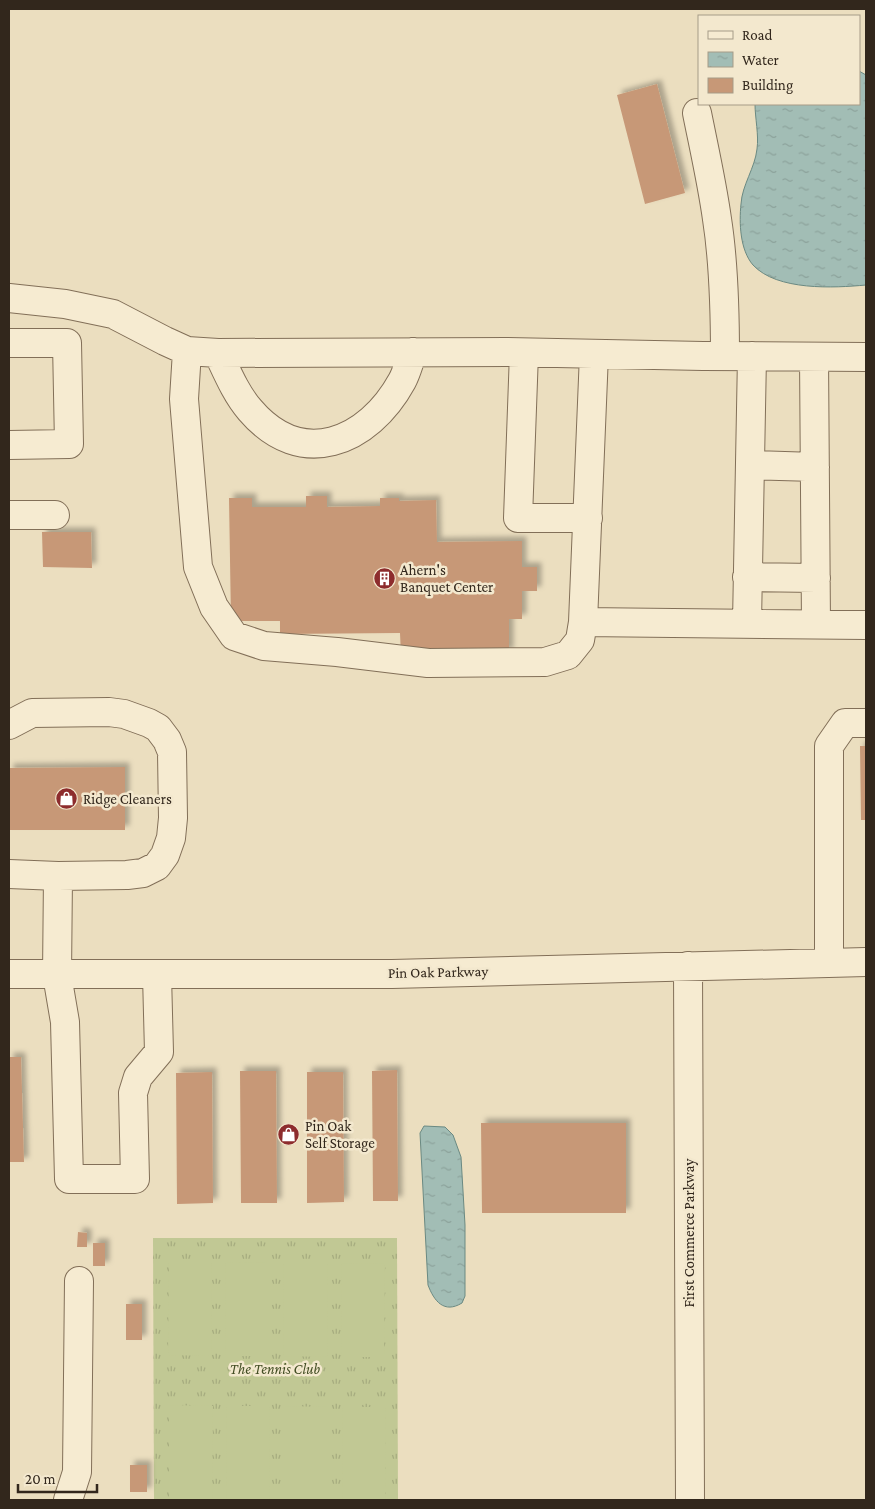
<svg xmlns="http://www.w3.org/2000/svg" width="875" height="1509" font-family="'Crimson Pro',serif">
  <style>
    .grass { fill: url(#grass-tufts) }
    .garden { fill: #c1c894 }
    .water { fill: url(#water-ripples); stroke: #6a8982 }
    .building { fill: #c79877; filter: url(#shadow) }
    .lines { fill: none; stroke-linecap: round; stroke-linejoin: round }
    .minor-casing { stroke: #826f58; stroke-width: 30 }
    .minor { stroke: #f6ebd1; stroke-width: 28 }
    .labels { text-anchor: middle; stroke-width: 5; stroke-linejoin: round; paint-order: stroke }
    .poi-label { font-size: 15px; fill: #32271c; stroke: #f3e8ce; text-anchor: start }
    .street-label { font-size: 15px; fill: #32271c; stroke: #f3e8ce }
    .park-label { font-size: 15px; font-style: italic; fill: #434e24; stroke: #f3e8ce }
  </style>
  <defs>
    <pattern id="grass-tufts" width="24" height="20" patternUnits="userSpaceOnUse" patternTransform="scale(1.25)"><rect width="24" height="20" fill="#c1c894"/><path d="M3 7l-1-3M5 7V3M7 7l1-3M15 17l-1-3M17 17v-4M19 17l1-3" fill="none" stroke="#a6ac7f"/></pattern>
    <pattern id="water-ripples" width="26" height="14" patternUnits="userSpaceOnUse" patternTransform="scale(1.25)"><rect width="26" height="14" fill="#a2bdb5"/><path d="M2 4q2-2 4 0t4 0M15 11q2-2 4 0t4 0" fill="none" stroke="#8ca29b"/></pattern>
    <filter id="shadow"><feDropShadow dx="4.5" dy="-4.5" stdDeviation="2.5" flood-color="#0004"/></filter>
  </defs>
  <rect width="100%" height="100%" fill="#ebdebf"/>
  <!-- grass -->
  <path class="grass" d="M153,1238H397L398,1500H154Z"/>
  <!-- garden -->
  <path class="garden" d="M169,1262H212L211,1356L168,1355Z
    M226,1262L269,1263V1356H225Z
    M284,1263H328L327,1357L283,1356Z
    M342,1263L385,1264L384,1357H341Z
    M169,1405L213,1406L212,1499H169Z
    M227,1406H270L269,1500L226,1499Z
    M285,1406L328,1407V1500H285Z
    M343,1407H386L385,1500H342Z"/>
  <!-- water -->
  <path class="water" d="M859,71L866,75V285C834,288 777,291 753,265C740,250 739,223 741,204C742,185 755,168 757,149C759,135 755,118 755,104H859Z
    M424,1126L445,1127L453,1135L461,1157L465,1225V1296L462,1303C444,1314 434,1301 428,1285L420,1133Z"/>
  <!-- building -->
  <path class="building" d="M657,84L685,193L645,204L617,95Z
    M306,496H327V507L380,506V498H399V501L436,500L437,542L522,541V567H537V591H522V619H509V653L401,655L400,633L280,634V621H231L229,498H252V507H306Z
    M42,532H91L92,568L43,567Z
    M860,746H866V820H861Z
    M125,767V830H9V768Z
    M9,1057H21L24,1162H9Z
    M397,1070L398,1201H373L372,1071Z
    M240,1071H276L277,1203H241Z
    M212,1072L213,1203L177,1204L176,1073Z
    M307,1072H343L344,1202L307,1203Z
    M481,1123H626V1213H482Z
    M78,1232L87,1233V1247H77Z
    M93,1243H105V1266H93Z
    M126,1304H142V1340H126Z
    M130,1465H147V1492H130Z"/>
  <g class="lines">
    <defs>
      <path id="minor" d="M697,113C704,148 712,183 717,219C724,264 725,311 725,356
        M9,298L65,304L113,314L165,341L187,351L218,353L508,352L703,356L866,357
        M9,343H67L69,444L9,445
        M187,351L184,399L198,567L214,607L234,636L264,646L337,652L428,663L545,662L568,655L580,640L583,622L594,354
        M218,353C227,372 236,394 250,410C301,470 368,443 402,381C407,372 409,362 413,352
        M524,353L518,518H588
        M814,357L816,624
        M750,465L815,467
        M9,515H55
        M747,577L816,578
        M583,622L866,625
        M747,623L752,356
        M9,725L32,713L109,712L124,714L149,723L158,728L167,740L172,752L173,818L171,838L165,855L157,866L143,873L127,875L58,876L9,874
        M58,876L57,975L65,1022L69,1179H135L133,1093L138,1077L159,1052L157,975
        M829,963V746L845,723H866
        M688,966L690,1500
        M9,974H392L866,962
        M68,1500L77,1472L79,1281"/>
    </defs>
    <!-- minor casing -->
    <use href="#minor" class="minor-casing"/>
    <!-- minor -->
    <use href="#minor" class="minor"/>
  </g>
  <!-- icons -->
  <defs>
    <symbol id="building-disc" viewBox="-11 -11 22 22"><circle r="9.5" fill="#8d2c2d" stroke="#f3e8ce"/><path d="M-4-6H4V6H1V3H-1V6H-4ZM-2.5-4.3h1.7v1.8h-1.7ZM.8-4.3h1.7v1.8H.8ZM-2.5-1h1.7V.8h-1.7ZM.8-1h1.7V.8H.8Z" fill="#fff"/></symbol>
    <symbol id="shop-disc" viewBox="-11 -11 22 22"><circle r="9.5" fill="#8d2c2d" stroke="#f3e8ce"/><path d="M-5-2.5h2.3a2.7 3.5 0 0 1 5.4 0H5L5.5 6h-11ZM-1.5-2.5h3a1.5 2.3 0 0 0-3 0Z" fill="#fff"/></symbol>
  </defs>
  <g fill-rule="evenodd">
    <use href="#building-disc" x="372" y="566" width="25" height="25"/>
    <use href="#shop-disc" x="54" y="786" width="25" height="25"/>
    <use href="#shop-disc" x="276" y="1122" width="25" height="25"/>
  </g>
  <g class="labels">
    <!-- poi labels -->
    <g class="poi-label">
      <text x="400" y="575">Ahern's<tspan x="400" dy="17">Banquet Center</tspan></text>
      <text x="83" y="804">Ridge Cleaners</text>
      <text x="305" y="1131">Pin Oak<tspan x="305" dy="17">Self Storage</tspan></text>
    </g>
    <!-- street labels -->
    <g class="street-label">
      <text transform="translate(438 972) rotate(-1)" y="5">Pin Oak Parkway</text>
      <text transform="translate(689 1233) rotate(-90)" y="5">First Commerce Parkway</text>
    </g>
    <!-- park labels -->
    <g class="park-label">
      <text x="275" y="1374">The Tennis Club</text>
    </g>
  </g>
  <!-- border -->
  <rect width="875" height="1509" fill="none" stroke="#32271c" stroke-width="20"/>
  <!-- legend -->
  <rect x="698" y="15" width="162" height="90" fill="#f3e8ce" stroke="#a69b87"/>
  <rect x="708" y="31" width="25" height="8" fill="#f6ebd1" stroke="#a69b87"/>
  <text x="742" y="40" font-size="15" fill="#32271c">Road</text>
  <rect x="708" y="52" width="25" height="15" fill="url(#water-ripples)" stroke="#a69b87"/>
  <text x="742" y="65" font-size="15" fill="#32271c">Water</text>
  <rect x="708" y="78" width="25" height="15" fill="#c79877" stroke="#a69b87"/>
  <text x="742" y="90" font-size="15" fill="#32271c">Building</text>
  <!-- scale -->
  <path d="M18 1484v8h79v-8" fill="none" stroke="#32271c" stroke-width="2.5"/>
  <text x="25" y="1484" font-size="15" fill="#32271c" stroke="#f3e8ce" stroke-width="4" paint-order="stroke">20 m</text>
</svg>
